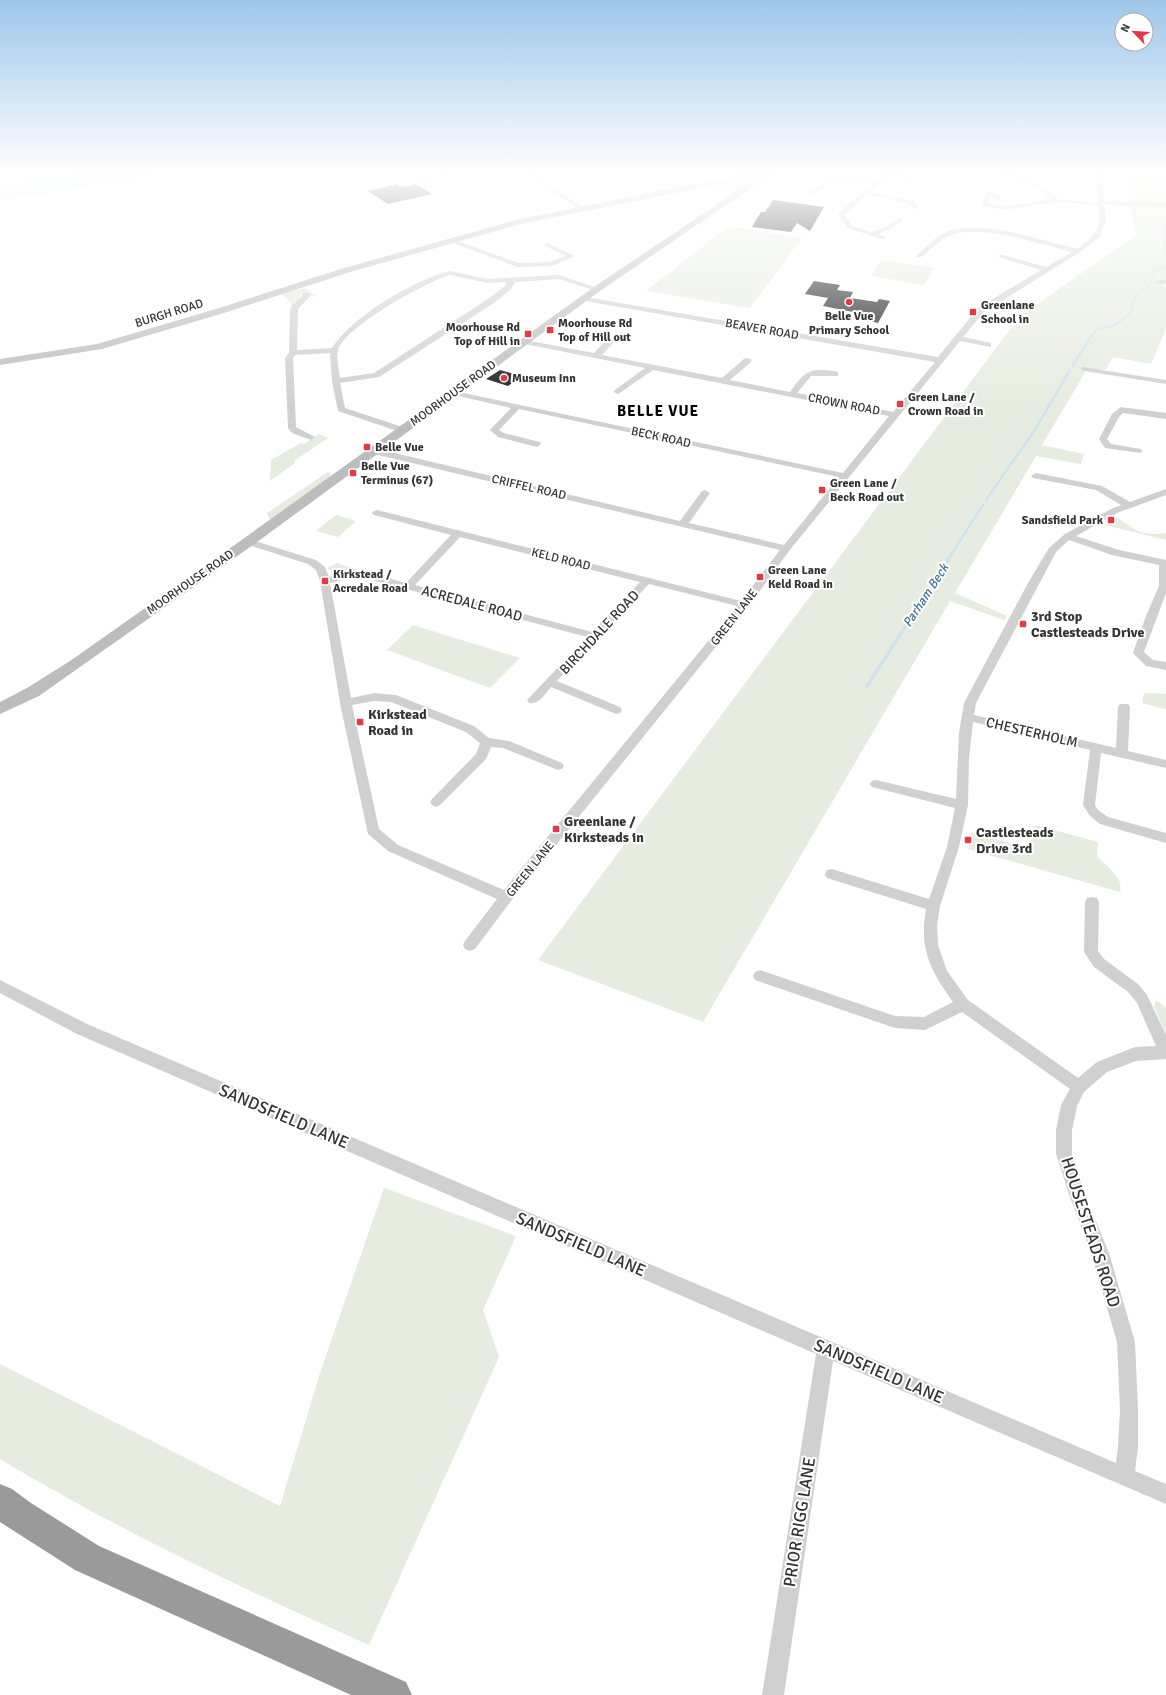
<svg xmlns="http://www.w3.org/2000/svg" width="1166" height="1695" font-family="Signika,sans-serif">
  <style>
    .green { fill: #e6ecdf }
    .water { fill: #cfe2ee }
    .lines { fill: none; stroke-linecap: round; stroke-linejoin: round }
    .stream-far2 { stroke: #cfe2ee; stroke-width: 2 }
    .stream-far1 { stroke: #cfe2ee; stroke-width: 2.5 }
    .stream { stroke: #cfe2ee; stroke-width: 3.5 }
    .building { fill: #1a1a1a }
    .street { fill: #d0d0d0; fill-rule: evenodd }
    .secondary { fill: #bdbdbd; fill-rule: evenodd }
    .highway { fill: #9a9a9a; fill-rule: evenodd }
    .poi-dot { fill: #e63946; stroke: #fff; stroke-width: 1.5 }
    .labels { text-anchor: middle; stroke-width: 4; stroke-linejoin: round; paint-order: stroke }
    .far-poi-label { font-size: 12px; font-weight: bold; fill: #333; stroke: #fff; text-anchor: start }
    .far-street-label { font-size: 12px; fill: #333; stroke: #fff }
    .far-water-label { font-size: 13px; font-style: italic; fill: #3f7597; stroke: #fff }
    .street-label { font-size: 14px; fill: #333; stroke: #fff }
    .poi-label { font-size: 14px; font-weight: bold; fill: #333; stroke: #fff; text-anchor: start }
    .far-district-label { font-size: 15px; font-weight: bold; letter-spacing: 1px; fill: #000; stroke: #fff }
    .near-street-label { font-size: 17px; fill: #333; stroke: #fff }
  </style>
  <rect width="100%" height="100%" fill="#fff"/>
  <!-- green -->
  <path class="green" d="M1126,173H1166V280L1161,281L1166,288V329L1151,364L1113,357L1105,370L1087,369L1042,445L1084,454L1081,464L1036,456L955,593L1007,616L1004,620L950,601L703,1022L538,960L1020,316L1136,235L1130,204L1128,177Z
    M756,177H758L733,194L712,185Z
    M729,226L802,238L750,308L646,291Z
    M882,260L934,268L924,285L871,276Z
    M305,288L318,297L301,294L298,298H300L294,307H291V303L282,294Z
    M319,434L328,438L294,461L295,463L270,481L271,460L301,443L304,444Z
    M328,472L331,473L330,477L270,521L267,513Z
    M336,515L356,521L338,537L316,531Z
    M1117,517C1134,530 1144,537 1166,533V540L1105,525Z
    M337,563L358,570L357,572C345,573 337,575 327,568Z
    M413,625L520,658L490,688L387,650Z
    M1144,693L1166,694V709L1142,703Z
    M1035,825L1098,842L1097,856C1106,866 1124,877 1120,892L968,849L972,832L1030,849Z
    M1156,1000L1166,1008V1034L1154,1007Z
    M384,1188L516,1236L483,1310L499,1357L369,1645C243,1589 118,1530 0,1459V1364L280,1506L320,1373Z"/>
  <!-- water -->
  <path class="water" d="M87,173H171L0,201V185Z"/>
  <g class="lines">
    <!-- stream-far2 -->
    <path class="stream-far2" d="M1153,173L1157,175L1156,180L1160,183L1157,184L1166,190
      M1166,190L1158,191L1164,195L1163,198L1166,202
      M1166,224L1163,236L1166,255
      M1151,281L1156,270L1166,267
      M1087,342L1097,329L1114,326L1131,313L1132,306L1138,292L1148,287L1150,284"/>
    <!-- stream-far1 -->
    <path class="stream-far1" d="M1072,367L1088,341
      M986,500L1034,431L1070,370
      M947,561L983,505"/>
    <!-- stream -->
    <path class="stream" d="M867,686L948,560"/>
  </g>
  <!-- building -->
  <path class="building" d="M397,184L402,187L416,184L432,194L388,204L368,191Z
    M773,200L824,207L810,231L797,223L791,232L752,227L761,212H765Z
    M814,281L840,285L837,290L853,292L850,298L877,302L879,299L890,301L878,323L865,320L868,315L823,306L828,298L805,294Z
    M500,370L522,376L508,386L486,379Z"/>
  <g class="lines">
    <!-- street -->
    <path class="street" d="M446,173H455L419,184L416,182Z
      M524,173H531L586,209L581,210Z
      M887,173H893L917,179L914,181L889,177L871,192L912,201L918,205L917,209H913L912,206L908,203L867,195L844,215L852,226L871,232L886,227L899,218H903V220L890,229L878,234L885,237V239H881L848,228L838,215L842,210L873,184L840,179L809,195L804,194L839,175L877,181Z
      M994,173H1006L1031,180L1045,187L1057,199L1098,203L1096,173H1102L1105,201L1166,203V207L1105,205L1106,219L1100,237L1080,252L984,312L963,337L991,343V347L960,341L789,551L748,607L511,901L475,949L470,951L465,949L463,945L465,941L497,899L388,851L368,834L340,703L320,581L316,570L308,564L245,544L243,542L248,539L316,560L325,567L329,577L351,572H365L406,583L451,535L374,515L372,513L374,511L377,510L741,601L780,550L374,454L370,451L374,448L680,521L702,491L705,490L710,493L689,523L784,545L839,477L519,409L499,430L504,433L540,442L541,444L537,447L498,437L490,430L511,408L454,395L450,393L454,391L843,473L889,416L653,370L618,394L614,392L615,390L645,368L525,344L521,342L525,340L594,353L611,335H614L618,337L602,355L722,378L745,358H748L752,360L751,362L730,380L790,392C804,371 812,366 838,372V376H811L797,393L893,412L935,362L585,301L581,299L585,297L938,357L978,308L1041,270L999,257V255H1003L1046,267L1072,252C1042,244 980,224 951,235C940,239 931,250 921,257H917V255C926,247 935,237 946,232C980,219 1042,240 1077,249C1096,234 1101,232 1099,206C1083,204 1068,201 1052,203C1027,205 1009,213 984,206L982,203L985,194L988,192L1000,195L1001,199L998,201L996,200L994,197L990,196L988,203C1006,212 1032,201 1051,199L1041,190L1027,183ZM460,537L640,582L592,632L415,585ZM351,578H365L587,637L527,700L529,703C539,705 545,694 551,687L616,714L620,713L622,710L620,707L557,681L649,584L737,606L504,890L398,845L379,829L352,705L374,701L391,702L466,732L480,743L476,754L432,799L430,802L432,805L436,807L440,805L486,759L491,747L503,748L558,770L562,769L564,766L562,763L509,741L489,738L474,726L396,695L374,693L351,698L330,583Z
      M451,240H455L518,263L551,262L566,256L545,246L544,245L547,243L575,256L552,266L517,267L451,242Z
      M450,271L488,279L559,275L601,289L597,291L559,279L515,282L511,289L494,303L379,377L340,383L345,408L406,428L407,430L406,432L403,433L338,411L332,381L330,353L295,355L293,358L296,427L315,437L311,440L292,433L288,428L285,358L289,353L290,309L304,293H310L311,295L298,309L297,350L332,348C353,316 413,280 450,271ZM450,275L488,283L507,282L505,286L488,299L374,373L340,378C339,370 336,359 338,351C342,328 428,281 450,275Z
      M1159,280H1166V284L1157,283L1155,282Z
      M1082,367L1166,380V384L1085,371L1081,369Z
      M1121,407L1166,413V419L1123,413L1119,417L1107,439L1111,444L1141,449L1142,451L1141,453L1105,448L1099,439L1112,414Z
      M1036,473L1102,486L1130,502L1166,489V495L1117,513L1076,536L1119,550L1166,560V593L1144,652L1153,660L1166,662V670L1146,666L1133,653L1146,616L1159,586V565L1112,555L1069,540L1056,552L976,703L974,715L1116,748L1118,707L1120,704H1128L1130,707L1128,751L1166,760V768L1101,753L1095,805L1098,810L1108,817L1166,833V843L1100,824L1090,816L1083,805L1090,750L973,722L969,758L968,805L959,847L940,906L937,925L938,945L947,971L968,1000L1078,1078L1097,1062L1135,1047L1156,1046L1137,1003L1128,992L1094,967L1084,952L1085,902L1087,898L1092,897L1097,898L1099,902L1098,951L1104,959L1138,984L1147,995L1166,1035V1059L1136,1061L1107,1072L1084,1092L1077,1106L1072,1130V1154L1086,1197L1109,1253L1135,1342L1138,1410V1447L1135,1471L1166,1484V1504L833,1361L784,1695H762L816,1354L77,1034L0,993V980L87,1024L1116,1463L1118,1447L1120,1410L1117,1342L1091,1253L1070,1197L1056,1154V1130L1061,1105L1070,1089L962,1012L925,1030L895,1028L755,980L753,976L755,972L760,970L895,1016L924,1017L953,1002C930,970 919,949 926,909L827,878L825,874L827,870L832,869L929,899L947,847L955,808L876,788L872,787L870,784L872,781L876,780L956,799L959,733L964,703L1028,583L1049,548L1065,534L1111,509L1121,505L1096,490L1033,478L1031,476Z"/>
    <!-- secondary -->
    <path class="secondary" d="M750,173H773L600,291L253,545L80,667L39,696L0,714V702L27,688L70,661L243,539L594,287L759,176L521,224L350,272L224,313L102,349L0,365V359L97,344L216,309L344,268L520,219Z"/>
    <!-- highway -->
    <path class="highway" d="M0,1484L12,1489L31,1503L99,1546L406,1682L412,1695H351L75,1570L0,1522Z"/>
  </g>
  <!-- sky -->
  <linearGradient id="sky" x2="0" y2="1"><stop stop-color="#9ec6ea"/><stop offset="0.42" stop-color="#fff"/><stop offset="1" stop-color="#fff" stop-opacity="0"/></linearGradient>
  <rect width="1166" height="410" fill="url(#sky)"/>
  <!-- markers -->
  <g class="poi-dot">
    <circle cx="849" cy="302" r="4"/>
    <rect x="969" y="308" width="8" height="8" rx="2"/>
    <rect x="546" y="326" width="8" height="8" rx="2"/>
    <rect x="524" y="330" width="8" height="8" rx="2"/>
    <circle cx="504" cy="378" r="4"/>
    <rect x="896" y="400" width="8" height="8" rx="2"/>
    <rect x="363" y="443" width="8" height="8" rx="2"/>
    <rect x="349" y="469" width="8" height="8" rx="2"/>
    <rect x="818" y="486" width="8" height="8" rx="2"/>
    <rect x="1107" y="516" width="8" height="8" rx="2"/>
    <rect x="756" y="573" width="8" height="8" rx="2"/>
    <rect x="321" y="577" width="8" height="8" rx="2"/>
    <rect x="1019" y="620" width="8" height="8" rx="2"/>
    <rect x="356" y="718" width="8" height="8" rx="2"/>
    <rect x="552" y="825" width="8" height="8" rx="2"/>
    <rect x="964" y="836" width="8" height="8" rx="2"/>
  </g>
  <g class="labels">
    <!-- far-poi labels -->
    <g class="far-poi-label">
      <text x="981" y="309">Greenlane<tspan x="981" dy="14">School in</tspan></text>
      <text x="849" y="320" text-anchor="middle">Belle Vue<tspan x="849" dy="14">Primary School</tspan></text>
      <text x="558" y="327">Moorhouse Rd<tspan x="558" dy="14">Top of Hill out</tspan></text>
      <text x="520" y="331" text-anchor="end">Moorhouse Rd<tspan x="520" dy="14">Top of Hill in</tspan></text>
      <text x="512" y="382">Museum Inn</text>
      <text x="908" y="401">Green Lane /<tspan x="908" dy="14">Crown Road in</tspan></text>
      <text x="375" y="451">Belle Vue</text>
      <text x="361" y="470">Belle Vue<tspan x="361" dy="14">Terminus (67)</tspan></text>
      <text x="830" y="487">Green Lane /<tspan x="830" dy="14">Beck Road out</tspan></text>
      <text x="1103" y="524" text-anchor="end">Sandsfield Park</text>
      <text x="768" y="574">Green Lane<tspan x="768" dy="14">Keld Road in</tspan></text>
      <text x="333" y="578">Kirkstead /<tspan x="333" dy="14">Acredale Road</tspan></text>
    </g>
    <!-- far-street labels -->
    <g class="far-street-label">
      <text transform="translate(169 313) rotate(-17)" y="4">BURGH ROAD</text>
      <text transform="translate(762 329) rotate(10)" y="4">BEAVER ROAD</text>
      <text transform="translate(453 393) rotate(-36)" y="4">MOORHOUSE ROAD</text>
      <text transform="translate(844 404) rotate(11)" y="4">CROWN ROAD</text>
      <text transform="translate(661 437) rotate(12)" y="4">BECK ROAD</text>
      <text transform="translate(529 487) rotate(13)" y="4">CRIFFEL ROAD</text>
      <text transform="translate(561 559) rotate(14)" y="4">KELD ROAD</text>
      <text transform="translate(190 582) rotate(-35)" y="4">MOORHOUSE ROAD</text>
      <text transform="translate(734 617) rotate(-52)" y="4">GREEN LANE</text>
      <text transform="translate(530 869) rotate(-51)" y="4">GREEN LANE</text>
    </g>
    <!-- far-water labels -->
    <g class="far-water-label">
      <text transform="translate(925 595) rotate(-57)" y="5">Parham Beck</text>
    </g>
    <!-- street labels -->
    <g class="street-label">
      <text transform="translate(472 603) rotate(15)" y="5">ACREDALE ROAD</text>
      <text transform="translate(599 632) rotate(-47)" y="5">BIRCHDALE ROAD</text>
      <text transform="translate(1032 732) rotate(13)" y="5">CHESTERHOLM</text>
    </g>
    <!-- poi labels -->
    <g class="poi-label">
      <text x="1031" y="621">3rd Stop<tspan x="1031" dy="16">Castlesteads Drive</tspan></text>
      <text x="368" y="719">Kirkstead<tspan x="368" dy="16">Road in</tspan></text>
      <text x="564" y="826">Greenlane /<tspan x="564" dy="16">Kirksteads in</tspan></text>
      <text x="976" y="837">Castlesteads<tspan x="976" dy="16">Drive 3rd</tspan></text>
    </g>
    <!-- far-district labels -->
    <g class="far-district-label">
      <text x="658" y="416">BELLE VUE</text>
    </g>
    <!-- near-street labels -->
    <g class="near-street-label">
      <text transform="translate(284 1116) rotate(23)" y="6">SANDSFIELD LANE</text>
      <text transform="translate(1091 1232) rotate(72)" y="6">HOUSESTEADS ROAD</text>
      <text transform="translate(581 1244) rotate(23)" y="6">SANDSFIELD LANE</text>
      <text transform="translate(879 1371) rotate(23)" y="6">SANDSFIELD LANE</text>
      <text transform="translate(799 1522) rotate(-81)" y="6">PRIOR RIGG LANE</text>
    </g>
  </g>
  <!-- north arrow -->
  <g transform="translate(1134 32) rotate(295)"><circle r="19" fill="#ffffff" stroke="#adadad"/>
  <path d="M0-3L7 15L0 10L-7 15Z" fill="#e63946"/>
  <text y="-6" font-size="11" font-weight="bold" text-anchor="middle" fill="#333333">N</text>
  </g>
</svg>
